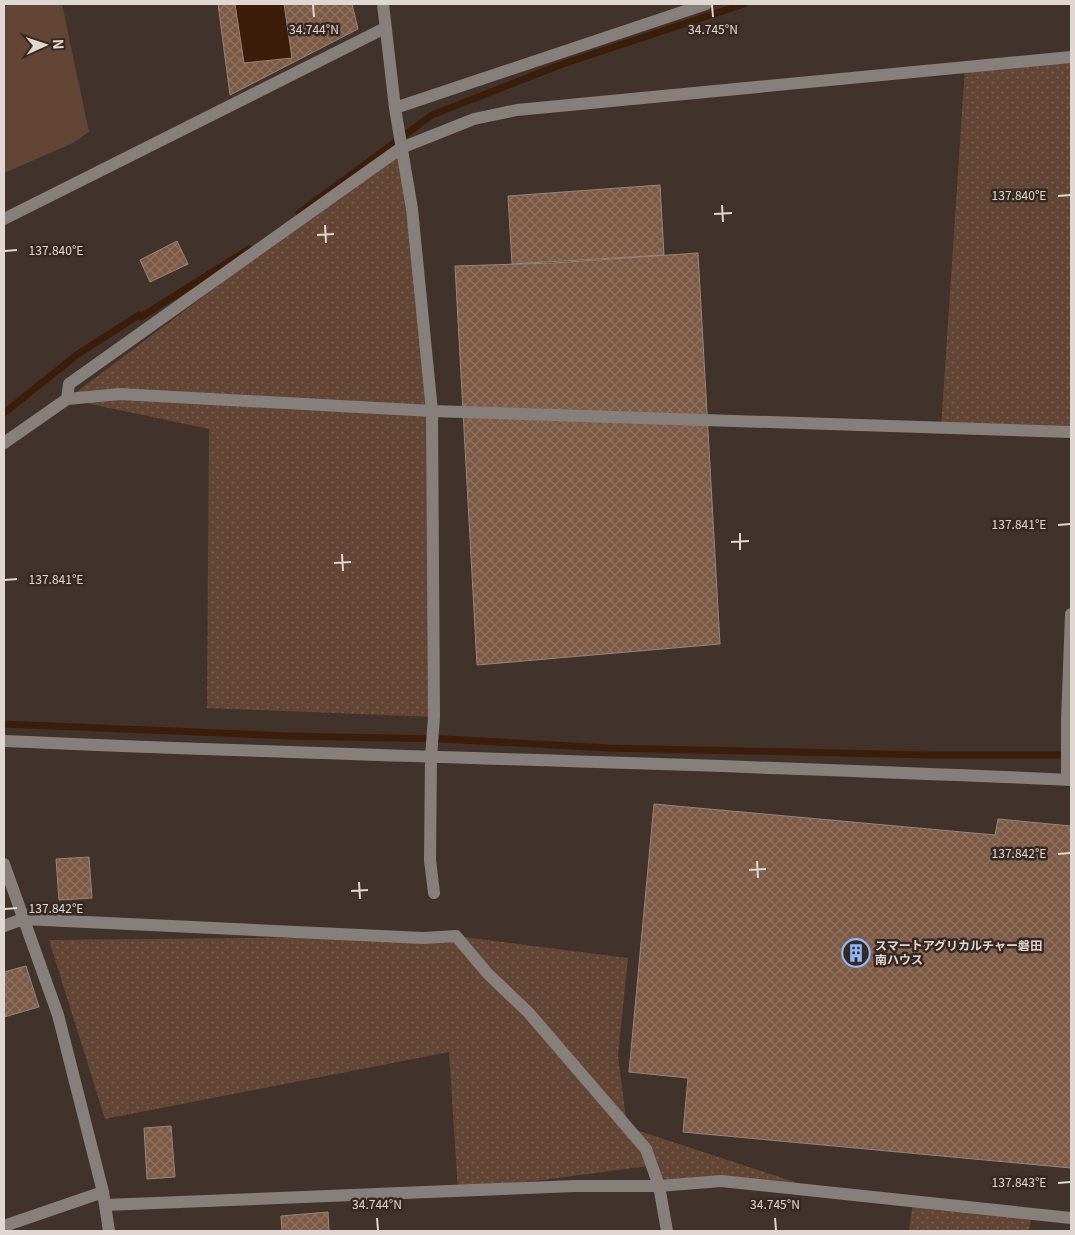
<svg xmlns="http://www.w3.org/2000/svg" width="1075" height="1235" font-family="Georgia,'Noto Sans JP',serif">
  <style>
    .grass { fill: url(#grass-dots) }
    .pitch { fill: #624534 }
    .water { fill: #3b1d09 }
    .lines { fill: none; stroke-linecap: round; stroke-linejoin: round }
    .stream { stroke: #3b1d09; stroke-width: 7 }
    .building { fill: url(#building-cross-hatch); stroke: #95857b }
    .minor { stroke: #877f7b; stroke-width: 12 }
    .ticks { fill: none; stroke: #e0d7d2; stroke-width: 2 }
    .labels { text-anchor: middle; stroke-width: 5; stroke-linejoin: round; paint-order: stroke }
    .poi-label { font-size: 12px; font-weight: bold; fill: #e0d7d2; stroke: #372922; text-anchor: start }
    .ticks-label { font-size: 12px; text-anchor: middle; fill: #e0d7d2; stroke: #372922; stroke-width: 5; stroke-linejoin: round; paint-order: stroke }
  </style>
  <defs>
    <pattern id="grass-dots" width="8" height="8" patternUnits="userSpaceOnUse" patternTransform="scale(1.25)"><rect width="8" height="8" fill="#624534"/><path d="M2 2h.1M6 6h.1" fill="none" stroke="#785f50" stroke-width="1.8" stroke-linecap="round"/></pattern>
    <pattern id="building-cross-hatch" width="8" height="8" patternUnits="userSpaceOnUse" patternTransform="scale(1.25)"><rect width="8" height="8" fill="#7d5a45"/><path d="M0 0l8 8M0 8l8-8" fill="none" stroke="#8f715f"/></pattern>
  </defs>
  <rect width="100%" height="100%" fill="#41332c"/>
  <!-- grass -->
  <path class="grass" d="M1071,57V432L941,428L965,67Z
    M401,148L432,411L434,717L207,708L209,429L67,399Z
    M456,936L628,958L618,1055L627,1127L822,1191L709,1182L659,1186L648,1166L458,1191L449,1052L105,1119L49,940Z
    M913,1201L1032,1214L1029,1231H909Z"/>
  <!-- pitch -->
  <path class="pitch" d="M14,4H62L89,132L73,143L4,173V6Z"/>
  <!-- water -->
  <path class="water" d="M235,4H284L292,58L244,63Z"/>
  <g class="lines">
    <!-- stream -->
    <path class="stream" d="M299,213L432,115L560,65L744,4
      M4,413L78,354L139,315L141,317L249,249
      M4,724L289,736L444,739L608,748L930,755H1068"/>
  </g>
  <!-- building -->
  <path class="building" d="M218,4H235L244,63L292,58L284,4H352L358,29L230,95Z
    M660,185L664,255L512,264L508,196Z
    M177,241L188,264L150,282L140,260Z
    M698,253L720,644L477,665L455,266L553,263Z
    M654,804L995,835L998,819L1071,826V1168L683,1132L688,1078L629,1072Z
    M89,857L92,898L59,900L56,859Z
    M26,966L39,1007L4,1017V972Z
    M171,1126L175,1177L147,1179L144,1128Z
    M328,1212L329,1231H282L281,1216Z"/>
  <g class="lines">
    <!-- minor -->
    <path class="minor" d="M383,4L395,108L412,209L432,411L434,717L431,757L430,860L434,893
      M395,108L706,4
      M4,219L385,28
      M67,399L69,384L401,148L474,119L517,110L1071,57
      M4,443L67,399L120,394L432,411L1071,432
      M4,741C359,757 716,763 1071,780
      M1067,780V721L1071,614
      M4,864L58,1015L103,1192L109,1231
      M4,926L23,919L423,938L456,936L488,974L528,1012L646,1149L659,1186L667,1231
      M105,1205L575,1186H659L721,1181L1071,1218
      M4,1226L103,1192"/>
  </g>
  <!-- ticks -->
  <path class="ticks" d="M313,5L314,17M712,5L713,17M1058,196L1070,195M722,205L723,222M714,214L732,213M325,225L326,243M317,235L334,234M5,251L17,250M1058,525L1070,524M740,533V550M731,542L749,541M342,554L343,571M334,563L351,562M5,580L17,579M1058,854L1070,853M757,861L758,878M749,870L766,869M359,882L360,899M351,891L368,890M5,909L17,908M1058,1183L1070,1182M377,1218L378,1230M775,1218L776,1230"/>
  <!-- icons -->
  <defs>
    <symbol id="building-ring" viewBox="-11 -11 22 22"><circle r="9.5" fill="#372922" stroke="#90b8fd" stroke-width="1.5"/><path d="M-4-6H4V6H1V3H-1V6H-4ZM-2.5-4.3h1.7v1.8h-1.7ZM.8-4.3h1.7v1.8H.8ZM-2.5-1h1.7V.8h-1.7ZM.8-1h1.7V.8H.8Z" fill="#90b8fd"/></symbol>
  </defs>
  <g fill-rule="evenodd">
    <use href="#building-ring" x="840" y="937" width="32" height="32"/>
  </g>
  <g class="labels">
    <!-- poi labels -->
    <g class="poi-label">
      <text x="875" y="950">スマートアグリカルチャー磐田<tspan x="875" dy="14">南ハウス</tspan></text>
    </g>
  </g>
  <g class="ticks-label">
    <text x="314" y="34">34.744°N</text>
    <text x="713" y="34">34.745°N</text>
    <text x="1019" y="200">137.840°E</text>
    <text x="56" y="255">137.840°E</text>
    <text x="1019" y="529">137.841°E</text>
    <text x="56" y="584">137.841°E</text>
    <text x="1019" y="858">137.842°E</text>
    <text x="56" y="913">137.842°E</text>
    <text x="1019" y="1187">137.843°E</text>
    <text x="377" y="1209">34.744°N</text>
    <text x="775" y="1209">34.745°N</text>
  </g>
  <!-- border -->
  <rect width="1075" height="1235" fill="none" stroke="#e0d7d2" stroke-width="10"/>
  <!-- north arrow -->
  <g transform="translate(45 45) rotate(87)" stroke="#372922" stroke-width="4" paint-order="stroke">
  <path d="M0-4L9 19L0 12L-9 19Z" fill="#e0d7d2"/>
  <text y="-8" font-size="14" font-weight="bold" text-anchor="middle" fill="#e0d7d2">N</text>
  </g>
</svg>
